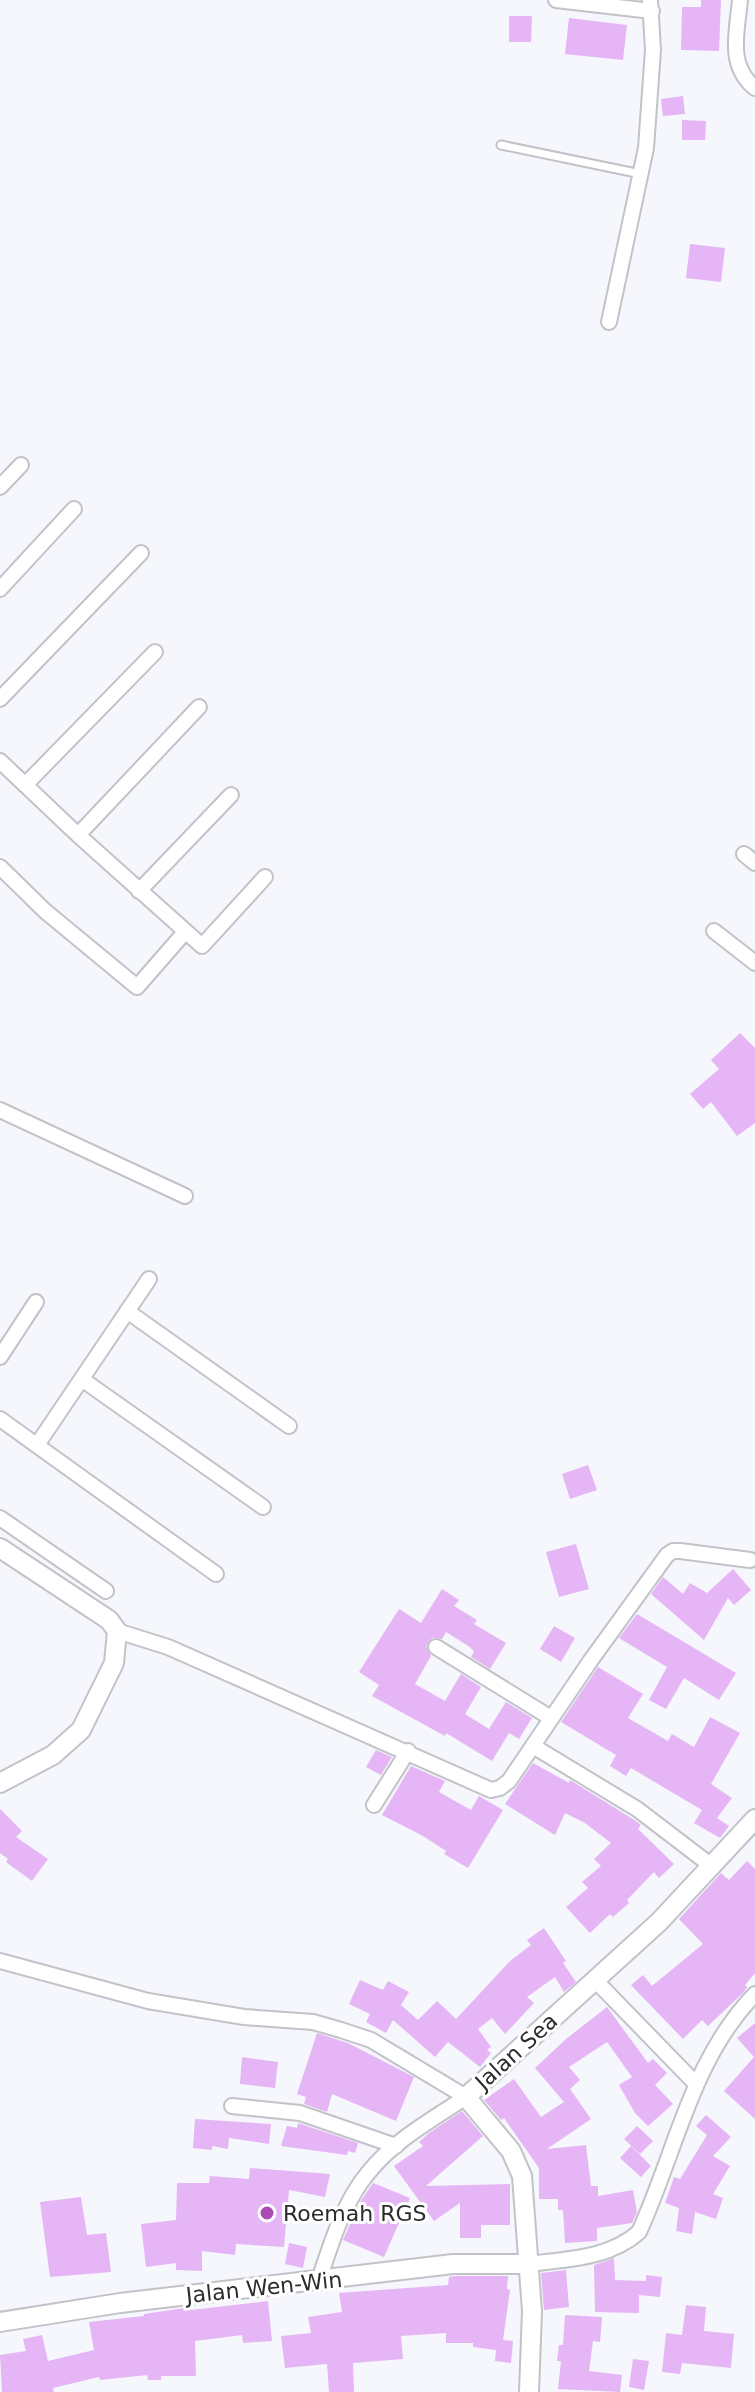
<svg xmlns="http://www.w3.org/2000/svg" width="755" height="2392" font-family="'DejaVu Sans',sans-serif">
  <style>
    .building { fill: #e5b5f6 }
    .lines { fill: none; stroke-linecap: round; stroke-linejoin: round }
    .service-casing { stroke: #c2c3c8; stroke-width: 11 }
    .minor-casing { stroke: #c2c3c8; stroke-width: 18 }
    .tertiary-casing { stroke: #c2c3c8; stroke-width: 22 }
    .service { stroke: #fff; stroke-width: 7 }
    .minor { stroke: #fff; stroke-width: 14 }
    .tertiary { stroke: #fff; stroke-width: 18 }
    .poi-dot { fill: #ab4cb5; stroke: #fff; stroke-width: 3 }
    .labels { text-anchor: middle; stroke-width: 6; stroke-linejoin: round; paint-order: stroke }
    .street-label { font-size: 22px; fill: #2b2c2e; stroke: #fff }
    .poi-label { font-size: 22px; fill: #2b2c2e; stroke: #fff; text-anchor: start }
  </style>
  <rect width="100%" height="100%" fill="#f6f7fc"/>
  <!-- building -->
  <path class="building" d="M701,0H721L719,51L681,50L682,7H701Z
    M509,16H532L531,42H509Z
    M569,18L627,25L623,60L565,54Z
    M683,96L685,114L663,116L661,99Z
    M682,120L706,121L705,140H682Z
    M690,244L725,248L721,282L686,278Z
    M740,1033L755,1048V1123L737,1136L711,1102L703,1109L690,1094L719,1069L711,1060Z
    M588,1465L597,1490L570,1499L562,1474Z
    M576,1544L589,1589L559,1597L546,1552Z
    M733,1569L751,1590L734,1605L728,1598L704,1640L651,1594L663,1577L683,1594L690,1583L707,1593Z
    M442,1589L459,1600L454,1606L477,1620L474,1624L506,1643L490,1669L471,1657L474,1652L470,1647L446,1632L442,1639L432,1638L426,1646L431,1656L415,1684L445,1701L461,1674L481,1687L465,1714L489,1729L506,1702L532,1718L519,1739L509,1733L492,1761L446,1733L445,1736L372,1696L379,1685L359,1672L399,1609L421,1623Z
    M637,1614L736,1673L719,1700L684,1678L666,1709L649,1700L667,1667L619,1638Z
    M554,1626L575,1638L561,1662L540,1649Z
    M598,1667L643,1694L628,1718L668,1741L672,1734L694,1747L710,1717L740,1733L711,1784L732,1798L717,1818L729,1826L720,1838L694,1823L702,1810L631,1768L626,1776L610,1766L616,1755L561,1722Z
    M376,1750L392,1757L381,1775L366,1767Z
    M533,1763L569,1783L570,1780L636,1821L641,1825L638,1829L674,1864L659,1878L654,1872L627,1900L629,1903L613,1917L610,1914L590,1933L566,1907L588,1888L582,1882L601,1866L594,1859L611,1843L585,1823L565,1813L555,1835L505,1804Z
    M411,1766L445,1781L439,1792L471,1810L479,1796L503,1810L468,1868L444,1854L446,1851L423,1836L382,1815Z
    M0,1809L22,1831L16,1837L48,1859L32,1881L6,1862L8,1859L0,1853Z
    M747,1861L755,1869V1973L745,1985L747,1987L744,1992L708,2026L702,2020L683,2039L631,1985L643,1975L652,1986L703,1944L679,1919L721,1873L729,1880Z
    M544,1928L566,1961L563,1963L576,1982L564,1992L555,1977L527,1997L534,2003L505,2034L492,2018L478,2029L491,2047L487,2050L491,2053L480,2067L448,2042L435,2057L393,2020L386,2033L366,2022L370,2014L349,2004L360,1980L383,1990L388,1981L409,1992L401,2005L418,2020L437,2001L456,2019L510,1961L531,1945L527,1940Z
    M607,2007L648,2063L653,2059L667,2073L655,2085L673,2104L648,2126L635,2113L619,2085L632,2077L607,2042L569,2067L580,2080L570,2089L591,2119L547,2149L586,2145L591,2186H598V2196L633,2190L637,2212L632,2223L597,2228V2241L565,2243L563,2210H558V2199H539V2168L504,2118L501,2120L484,2100L514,2079L541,2117L564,2102L535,2068L566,2039Z
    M755,2023V2119L724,2091L754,2057L737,2038Z
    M317,2033L348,2043L414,2077L396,2121L332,2094L327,2112L304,2104L306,2097L297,2094Z
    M242,2057L278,2062L275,2088L240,2084Z
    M462,2111L483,2136L426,2186L510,2184V2225H481V2238H460V2203L434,2221L394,2166L423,2146L419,2142L429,2133Z
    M706,2115L731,2137L713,2156L730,2166L713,2194L723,2198L716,2219L695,2212L692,2234L676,2231L679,2208L665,2203L674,2177L680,2179L707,2135L696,2126Z
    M195,2119L271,2124L269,2144L229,2138L228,2149L212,2146V2150L193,2148Z
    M298,2123L358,2143L355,2153L348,2151L347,2155L281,2146L287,2126L297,2128Z
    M637,2126L653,2141L640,2154L624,2139Z
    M631,2146L651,2166L641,2177L620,2158Z
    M250,2168L330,2174L325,2197L289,2190L284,2247L236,2244L235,2255L202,2251V2271L176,2270V2263L146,2267L141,2224L176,2220L177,2183H209L210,2176L249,2179Z
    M373,2183L410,2198L384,2257L343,2240L360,2202Z
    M81,2197L87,2235L106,2233L111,2272L50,2277L40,2202Z
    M289,2243L307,2247L303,2268L285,2264Z
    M614,2258L615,2280L646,2281V2275L662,2277L660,2297L639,2295V2313L595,2312L594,2265Z
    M566,2270L569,2307L544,2310L541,2273Z
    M454,2276H508L507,2289L510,2290L503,2340L513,2341L511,2363L495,2361L496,2350L473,2347V2343H446V2333L401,2336L403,2359L353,2363L354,2392H329L327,2364L285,2368L281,2336L311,2333L308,2317L342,2312L339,2293L448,2285L449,2277Z
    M268,2301L272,2341L243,2343L242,2335L195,2341L196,2376H161V2380H148L147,2375L100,2380L99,2377L53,2388L54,2392H2L0,2355L26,2351L23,2339L42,2335L48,2361L94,2350L89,2322L144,2316V2314L191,2307V2310Z
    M686,2305L706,2307L704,2331L734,2334L731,2368L682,2363L680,2374L662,2372L666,2333L682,2335Z
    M565,2315L602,2317L600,2342L593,2341L589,2371L622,2375L620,2392L558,2389L561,2361H557L559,2345H563Z
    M633,2359L649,2361L644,2390L629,2387Z"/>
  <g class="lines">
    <defs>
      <path id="service" d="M501,145L641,174"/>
      <path id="minor" d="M556,0L652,11
        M740,0C737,33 727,65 755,88
        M609,322L646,148L653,50L650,0
        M0,487L21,465
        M0,589L74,509
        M0,699L141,553
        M0,761L78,835L202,946L265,877
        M25,785L155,652
        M78,835L199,707
        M744,854L755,863
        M0,867L45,911L137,987L185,932
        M139,891L231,795
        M714,931L755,963
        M0,1110L185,1196
        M127,1311L289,1426
        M0,1357L36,1302
        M83,1380L263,1507
        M0,1419L216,1574
        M37,1445L149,1279
        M0,1518L106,1591
        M117,1631L168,1647L491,1790L500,1788L509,1781L591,1660L667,1555L673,1551H680L750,1560
        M436,1647L551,1718
        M533,1746L637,1809L713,1867
        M374,1805L408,1751
        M0,1961L148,2001L244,2017L313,2022L341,2030L371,2040L466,2097C433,2119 393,2141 368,2173C343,2203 331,2244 319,2280
        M595,1980L696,2084
        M232,2106L300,2113L396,2146
        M529,2264C566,2259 609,2259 639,2232C676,2152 691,2060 755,1994"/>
      <path id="tertiary" d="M0,1548L109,1620L117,1631L114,1663L81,1730L53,1755L0,1783
        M0,2322L120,2303L453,2264H529
        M529,2392L532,2311L522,2176L511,2151L466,2097L659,1922L755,1819"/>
    </defs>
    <!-- service casing -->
    <use href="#service" class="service-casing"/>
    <!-- minor casing -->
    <use href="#minor" class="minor-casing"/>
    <!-- tertiary casing -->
    <use href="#tertiary" class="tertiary-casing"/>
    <!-- service -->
    <use href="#service" class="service"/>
    <!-- minor -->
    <use href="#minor" class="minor"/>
    <!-- tertiary -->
    <use href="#tertiary" class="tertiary"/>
  </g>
  <!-- markers -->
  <circle class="poi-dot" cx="267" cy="2213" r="8"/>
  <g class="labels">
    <!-- street labels -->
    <g class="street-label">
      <text transform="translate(516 2051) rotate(-42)" y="8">Jalan Sea</text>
      <text transform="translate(264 2287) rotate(-6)" y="8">Jalan Wen-Win</text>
    </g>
    <!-- poi labels -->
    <g class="poi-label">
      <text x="283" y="2221">Roemah RGS</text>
    </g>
  </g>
</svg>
